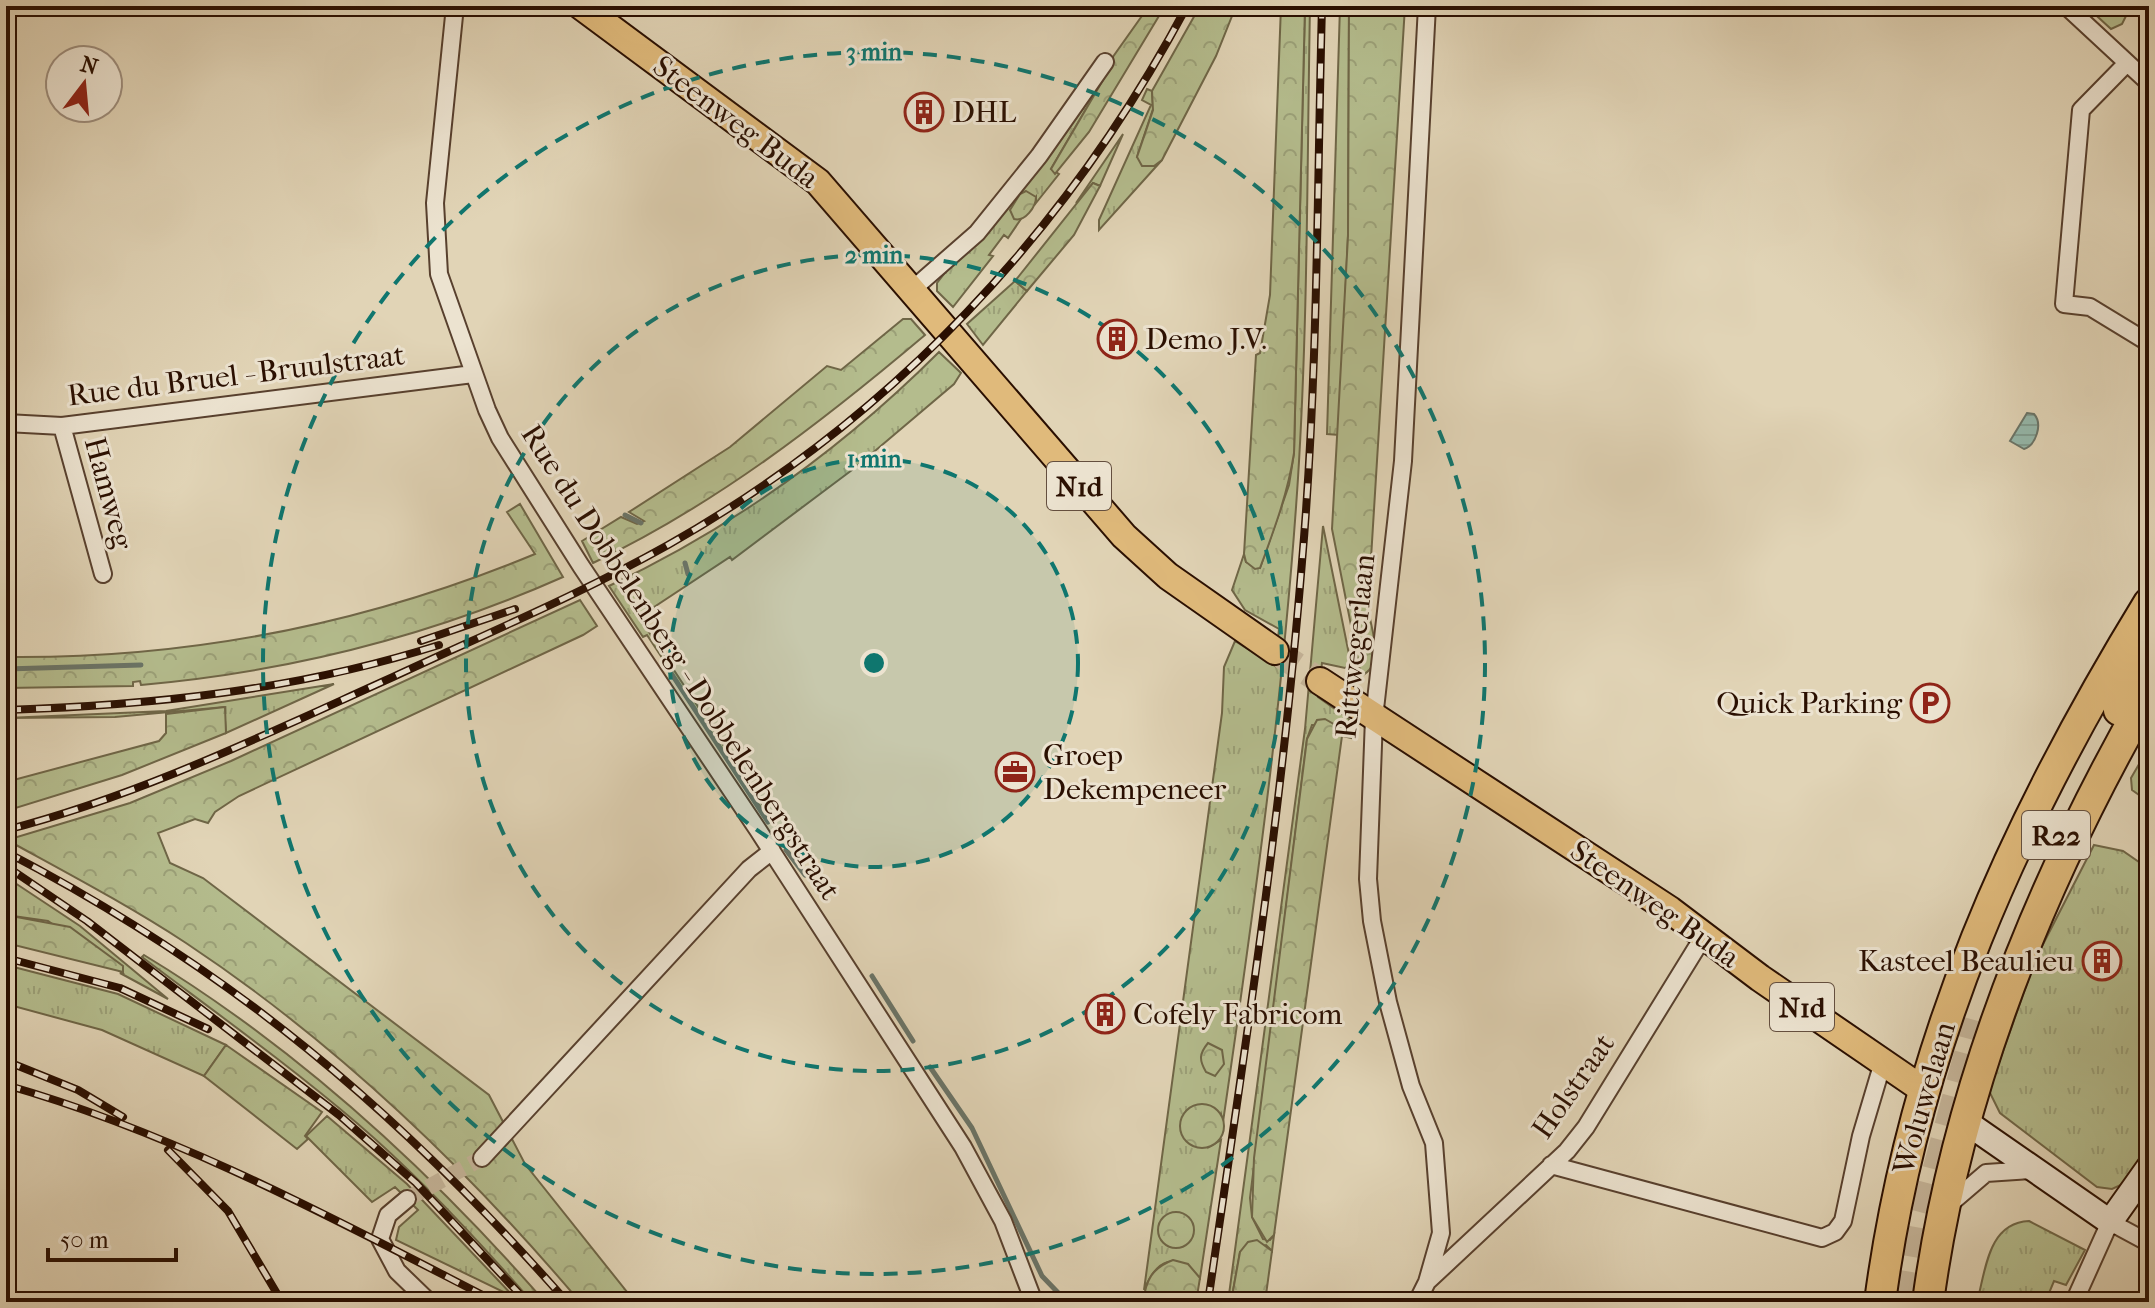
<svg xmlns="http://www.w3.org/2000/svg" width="2155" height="1308" font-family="'IM FELL French Canon',serif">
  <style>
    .grass { fill: url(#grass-tufts); stroke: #6f6647; stroke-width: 2 }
    .forest { fill: url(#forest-crowns); stroke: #6f6647; stroke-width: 2 }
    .water { fill: url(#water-rules); stroke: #6a7467; stroke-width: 2 }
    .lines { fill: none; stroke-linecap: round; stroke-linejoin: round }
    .stream { stroke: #6a7467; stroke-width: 5 }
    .street-tunnel { stroke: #c6b69b; stroke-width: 16; stroke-dasharray: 16 8; stroke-linecap: butt }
    .primary-tunnel { stroke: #c6b69b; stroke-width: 26; stroke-dasharray: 26 13; stroke-linecap: butt }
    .highway-tunnel { stroke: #c6b69b; stroke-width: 30; stroke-dasharray: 30 15; stroke-linecap: butt }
    .street-casing { stroke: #58402e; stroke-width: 20 }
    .secondary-casing { stroke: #2a0f01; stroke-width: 28 }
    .primary-casing { stroke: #2a0f01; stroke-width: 30 }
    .highway-casing { stroke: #2a0f01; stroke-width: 34 }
    .street { stroke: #ece3d0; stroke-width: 16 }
    .secondary { stroke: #ece3d0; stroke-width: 24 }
    .primary { stroke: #e0ba7b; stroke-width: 26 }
    .highway { stroke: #e0ba7b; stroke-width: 30 }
    .rail-casing { stroke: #2a0f01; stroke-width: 8 }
    .rail { stroke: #ece3d0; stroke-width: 5; stroke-dasharray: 15; stroke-linecap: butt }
    .ring { fill: none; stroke: #0f766e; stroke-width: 4; stroke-dasharray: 14 10 }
    .labels { text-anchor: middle; stroke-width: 6; stroke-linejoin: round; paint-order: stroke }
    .shield { fill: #ece3d0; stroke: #644f3f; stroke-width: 2 }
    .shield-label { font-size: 28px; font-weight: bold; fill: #2a0f01 }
    .poi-label { font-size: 30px; fill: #2a0f01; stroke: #ece3d0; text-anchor: start }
    .street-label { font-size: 30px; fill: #2a0f01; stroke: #ece3d0 }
    .centre { fill: #0f766e; stroke: #ece3d0; stroke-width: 4 }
    .ring-label { font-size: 24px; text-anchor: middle; font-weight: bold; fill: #0f766e; stroke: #ece3d0; stroke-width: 6; stroke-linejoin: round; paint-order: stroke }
  </style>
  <defs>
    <pattern id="grass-tufts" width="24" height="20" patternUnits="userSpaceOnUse" patternTransform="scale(2)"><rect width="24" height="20" fill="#b4bc8d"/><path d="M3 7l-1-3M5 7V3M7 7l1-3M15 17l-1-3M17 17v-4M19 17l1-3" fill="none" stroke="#9ba078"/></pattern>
    <pattern id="forest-crowns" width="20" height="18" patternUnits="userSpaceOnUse" patternTransform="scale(2)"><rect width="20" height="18" fill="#b4bc8d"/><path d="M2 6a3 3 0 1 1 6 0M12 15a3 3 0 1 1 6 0" fill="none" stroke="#9ba078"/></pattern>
    <pattern id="water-rules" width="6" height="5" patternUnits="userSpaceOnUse" patternTransform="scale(2)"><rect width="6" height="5" fill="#95b8ab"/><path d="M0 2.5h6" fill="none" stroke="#819d91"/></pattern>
  </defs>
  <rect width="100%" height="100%" fill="#e1d4b6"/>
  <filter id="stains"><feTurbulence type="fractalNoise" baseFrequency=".0025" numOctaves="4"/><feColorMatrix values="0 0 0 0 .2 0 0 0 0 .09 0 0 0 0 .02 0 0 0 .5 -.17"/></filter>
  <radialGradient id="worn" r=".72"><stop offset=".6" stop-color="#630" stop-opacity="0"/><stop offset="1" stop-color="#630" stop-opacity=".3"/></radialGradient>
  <!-- grass -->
  <path class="grass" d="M1305,6H1310C1307,163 1308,321 1298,478C1284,694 1254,909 1223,1122L1221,1114L1209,1147L1221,1140L1200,1278C1176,1251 1157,1258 1144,1290L1222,713L1224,667L1235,641L1275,666L1279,629L1245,610L1232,590L1244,554L1246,562L1260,568L1289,485L1294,453Z
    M1340,6H1349L1348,235L1339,435L1327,434Z
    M2086,6H2131L2122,24L2111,29Z
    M1110,61L1103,80L1051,169L1059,174L1036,203V197L1008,238L1004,235L989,255L993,256L953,307L937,291V283Z
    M1147,89L1152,91L1153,109L1137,157L1154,166L1162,160L1099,230V220L1151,105L1142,100Z
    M1123,134L1100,186L1093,183L1076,203Z
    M1015,281L1027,291L983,345L967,324Z
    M939,352L961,373L954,384L856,467L732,560L730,557L639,617L772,819L769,820L647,635L643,637L609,586C732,528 843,448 939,352Z
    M1323,526L1351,664L1345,668L1322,663L1318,697L1349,719L1351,738L1342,736L1337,726L1312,725L1307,739L1250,1198L1252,1217L1263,1239L1270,1240L1274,1235L1272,1251L1266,1245L1240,1252L1231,1302H1228L1305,729Z
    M334,684L226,733L224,707L115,717L6,718L166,711Z
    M2094,845L2123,851L2149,869V1146L2123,1184L2112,1189L2097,1187L2000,1113L1989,1091L2036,958Z
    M6,877L80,926L168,999L120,973H122L48,921L6,915Z
    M144,955C296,1047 428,1168 545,1302H532C478,1240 421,1178 358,1124C289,1065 215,1012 142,957Z
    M6,965L118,994L226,1045L204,1076L102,1030L6,1004Z
    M327,1116L407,1184L514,1297L396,1240L399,1227L418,1210L395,1187L372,1202L306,1136Z
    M2029,1221L2085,1250L2066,1285L2054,1281L2049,1293L2060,1298L2058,1302H1977C1986,1269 1988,1223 2029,1221Z"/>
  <!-- forest -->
  <path class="forest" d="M1149,6H1165L1089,132L1055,174L1051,169L1103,80L1110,61Z
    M1200,6H1236L1216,56L1162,160L1154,166H1142L1137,157L1153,110L1152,91Z
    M1281,6H1305L1294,453C1288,493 1274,530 1260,568L1255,569L1246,562L1244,554L1256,355L1260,353L1270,295Z
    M1349,6H1405L1368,607C1370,628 1387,664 1361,676L1332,529L1348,236Z
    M1093,183L1100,186L1074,235L1027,291L1015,281Z
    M1026,191L1036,197C1036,207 1025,222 1014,219L1010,210L1020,194Z
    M903,319H911L925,335C822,422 715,505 593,563L582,541L621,517L637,524L644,521L629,512L730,447L827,366L841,370Z
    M520,504L563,577C428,637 288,672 141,685L140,681L133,682V686L6,688V657C189,659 366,624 535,554L507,512Z
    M580,600L597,626L583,635L239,796L215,812L208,823L195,819L158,833L170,863L203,878L489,1095L525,1164L635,1302H580C464,1165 335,1042 186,943C128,905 67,873 7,840L130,803L231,761Z
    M225,707L226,733L122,775L6,811V782L159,741L166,733V714Z
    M1325,719L1337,726L1342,736L1274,1235L1267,1242L1252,1217L1254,1158L1307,739L1317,720Z
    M2149,747V802L2132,790L2131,778Z
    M6,915L70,927L123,966V972L6,943Z
    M1208,1043L1222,1050L1224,1064L1215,1076L1206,1072C1199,1060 1199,1054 1208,1043Z
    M226,1045L322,1112L305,1136L308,1139L297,1149L204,1076Z
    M1180 1126a22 22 0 1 1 44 0a22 22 0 1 1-44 0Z
    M1158 1230a18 18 0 1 1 36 0a18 18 0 1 1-36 0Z
    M1257,1240L1272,1251L1265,1302H1231L1240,1252L1248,1242Z
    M1173,1260L1188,1264L1200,1278L1196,1302H1143C1146,1280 1152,1268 1173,1260Z"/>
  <!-- water -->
  <path class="water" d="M2027,413L2034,414C2043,424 2036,445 2024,449L2010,441Z"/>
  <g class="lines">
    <!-- stream -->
    <path class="stream" d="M625,515L641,523
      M685,563L688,574
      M6,669L141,665
      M669,670L768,822
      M786,850L805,875
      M872,976L913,1041
      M930,1067L972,1128L1042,1276L1067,1302"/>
    <!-- street-tunnel -->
    <path class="street-tunnel" d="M407,1199L482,1158"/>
    <!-- primary-tunnel -->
    <path class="primary-tunnel" d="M1275,651L1320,681"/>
    <!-- highway-tunnel -->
    <path class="highway-tunnel" d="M1909,1302L1922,1227L1978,1021"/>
    <defs>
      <path id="street" d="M455,6L435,203L439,274L487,410L500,438L581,566L758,830L963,1147L1003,1221L1034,1302
        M2066,6L2149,83
        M2127,63L2081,110L2064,304L2090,307L2149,343
        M913,289L977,233L1039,156L1105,62
        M6,423L62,426L473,374
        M62,426L103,574
        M482,1158L749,869L772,851
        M1551,1165L1822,1238L1835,1232L1843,1221L1861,1136L1883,1062
        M407,1199L388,1215L380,1239L397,1271L429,1302
        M1951,1203L1986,1173L2031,1170
        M1428,1281L1567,1151L1586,1127L1705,934
        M1417,1302L1427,1282L1441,1233L1434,1143L1411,1086L1388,1002L1372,921L1368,879L1374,718L1403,461L1427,6
        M2074,1302L2110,1222L2149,1243"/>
      <path id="secondary" d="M1963,1120L2110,1222L2149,1167"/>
      <path id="primary" d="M581,6L818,182L1124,536L1168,576L1275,651
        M1320,681L1670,910L1760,978L1922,1089"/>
      <path id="highway" d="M2119,710L2149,656
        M1880,1302C1914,1044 2014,823 2149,603
        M1928,1302C1957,1085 2041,881 2149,693"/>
    </defs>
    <!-- street casing -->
    <use href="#street" class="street-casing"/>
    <!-- secondary casing -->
    <use href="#secondary" class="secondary-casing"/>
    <!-- primary casing -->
    <use href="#primary" class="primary-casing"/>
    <!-- highway casing -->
    <use href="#highway" class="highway-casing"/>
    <!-- street -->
    <use href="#street" class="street"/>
    <!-- secondary -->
    <use href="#secondary" class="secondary"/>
    <!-- primary -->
    <use href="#primary" class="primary"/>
    <!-- highway -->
    <use href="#highway" class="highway"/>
    <defs>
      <path id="rail" d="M421,641L515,609
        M6,710C154,705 298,690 439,645
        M6,830C141,795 266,734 393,677C485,634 579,595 668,545C891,419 1067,232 1187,6
        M6,852C231,969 400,1112 567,1302
        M6,866L87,921L339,1115L416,1183L527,1302
        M6,958L120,988L208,1029
        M6,1061L78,1090L123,1117
        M6,1085C178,1134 338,1221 496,1302
        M168,1150L228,1211L282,1302
        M1208,1302C1244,1056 1282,810 1302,562C1318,377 1317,191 1322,6"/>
    </defs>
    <!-- rail casing -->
    <use href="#rail" class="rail-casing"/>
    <!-- rail -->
    <use href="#rail" class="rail"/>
  </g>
  <!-- distance rings -->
  <circle cx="874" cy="663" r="204" fill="#0f766e" fill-opacity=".12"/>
  <g class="ring">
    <circle cx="874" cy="663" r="204"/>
    <circle cx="874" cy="663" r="408"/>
    <circle cx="874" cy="663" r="611"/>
  </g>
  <!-- icons -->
  <defs>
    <symbol id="building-ring" viewBox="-11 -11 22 22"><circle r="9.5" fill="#ece3d0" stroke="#8f2418" stroke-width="1.5"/><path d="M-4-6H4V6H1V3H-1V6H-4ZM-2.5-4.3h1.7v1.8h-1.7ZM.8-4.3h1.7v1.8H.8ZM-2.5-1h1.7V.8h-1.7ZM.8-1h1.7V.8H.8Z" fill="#8f2418"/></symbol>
    <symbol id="parking-ring" viewBox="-11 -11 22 22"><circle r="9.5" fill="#ece3d0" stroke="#8f2418" stroke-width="1.5"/><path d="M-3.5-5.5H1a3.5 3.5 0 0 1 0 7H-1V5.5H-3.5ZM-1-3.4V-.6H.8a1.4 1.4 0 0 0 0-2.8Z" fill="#8f2418"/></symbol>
    <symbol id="office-ring" viewBox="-11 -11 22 22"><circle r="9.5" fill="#ece3d0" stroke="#8f2418" stroke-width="1.5"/><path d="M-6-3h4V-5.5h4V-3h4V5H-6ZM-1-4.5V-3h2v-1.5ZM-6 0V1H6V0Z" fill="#8f2418"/></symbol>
  </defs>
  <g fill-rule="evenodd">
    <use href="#building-ring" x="902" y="90" width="44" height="44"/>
    <use href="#building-ring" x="1095" y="317" width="44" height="44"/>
    <use href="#parking-ring" x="1908" y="681" width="44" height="44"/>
    <use href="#office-ring" x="993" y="750" width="44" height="44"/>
    <use href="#building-ring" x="2080" y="939" width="44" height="44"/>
    <use href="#building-ring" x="1083" y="992" width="44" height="44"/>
  </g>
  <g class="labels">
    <!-- shield labels -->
    <g class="shield">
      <rect x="1047" y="462" width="64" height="48" rx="6"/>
      <rect x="2022" y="811" width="68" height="48" rx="6"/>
      <rect x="1770" y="983" width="64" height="48" rx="6"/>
    </g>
    <g class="shield-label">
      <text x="1079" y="496">N1d</text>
      <text x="2056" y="845">R22</text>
      <text x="1802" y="1017">N1d</text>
    </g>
    <!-- poi labels -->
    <g class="poi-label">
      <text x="952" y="122">DHL</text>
      <text x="1145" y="349">Demo J.V.</text>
      <text x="1902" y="713" text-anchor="end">Quick Parking</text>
      <text x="1043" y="765">Groep<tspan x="1043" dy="34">Dekempeneer</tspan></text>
      <text x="2074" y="971" text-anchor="end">Kasteel Beaulieu</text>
      <text x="1133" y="1024">Cofely Fabricom</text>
    </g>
    <!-- street labels -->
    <g class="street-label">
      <text transform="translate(736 122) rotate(37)" y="10">Steenweg Buda</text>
      <text transform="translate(236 375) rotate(-7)" y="10">Rue du Bruel - Bruulstraat</text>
      <text transform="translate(109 493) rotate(75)" y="10">Hamweg</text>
      <text transform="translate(1355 646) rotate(-84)" y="10">Rittwegerlaan</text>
      <text transform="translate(681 662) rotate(57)" y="10">Rue du Dobbelenberg - Dobbelenbergstraat</text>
      <text transform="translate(1655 904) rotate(35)" y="10">Steenweg Buda</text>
      <text transform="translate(1573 1086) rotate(-55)" y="10">Holstraat</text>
      <text transform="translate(1924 1098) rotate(-74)" y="10">Woluwelaan</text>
    </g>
  </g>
  <circle cx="874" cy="663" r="12" class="centre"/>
  <g class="ring-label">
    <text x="874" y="60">3 min</text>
    <text x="874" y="263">2 min</text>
    <text x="874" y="467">1 min</text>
  </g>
  <!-- margin -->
  <rect width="2155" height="1308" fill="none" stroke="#e1d4b6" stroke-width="32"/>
  <rect x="8" y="8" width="2139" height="1292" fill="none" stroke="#2a0f01" stroke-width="4"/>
  <rect x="16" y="16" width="2123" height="1276" fill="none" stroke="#2a0f01" stroke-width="2"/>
  <!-- north arrow -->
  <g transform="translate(84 84) rotate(16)"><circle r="38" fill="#ece3d0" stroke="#9e8e7d" stroke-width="2"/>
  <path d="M0-6L14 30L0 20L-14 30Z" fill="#8f2418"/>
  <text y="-12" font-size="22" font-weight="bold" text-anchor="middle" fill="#2a0f01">N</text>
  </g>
  <!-- scale -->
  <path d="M48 1248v12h128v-12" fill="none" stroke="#2a0f01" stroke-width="4"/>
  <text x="60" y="1248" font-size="24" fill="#2a0f01" stroke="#ece3d0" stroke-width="6" paint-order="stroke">50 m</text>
  <rect width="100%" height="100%" filter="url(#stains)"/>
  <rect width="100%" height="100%" fill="url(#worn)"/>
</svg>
